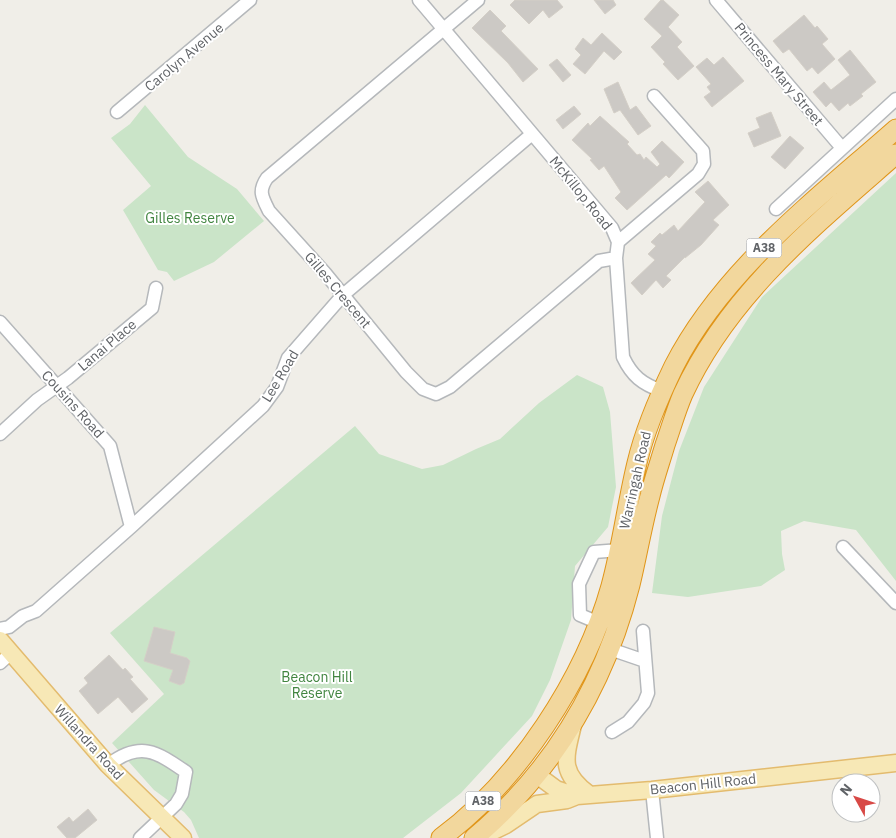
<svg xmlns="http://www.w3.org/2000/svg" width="896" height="838" font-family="'IBM Plex Sans',sans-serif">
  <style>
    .green { fill: #cae4c8 }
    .building { fill: #ccc9c5; stroke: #d4cfc7 }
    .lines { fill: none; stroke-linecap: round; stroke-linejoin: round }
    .minor-casing { stroke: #b5b8bb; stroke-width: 15 }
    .major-casing { stroke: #e3bb6e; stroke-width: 19 }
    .highway-casing { stroke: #e09519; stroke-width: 21 }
    .minor { stroke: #fff; stroke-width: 12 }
    .major { stroke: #f7e8b6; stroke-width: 16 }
    .highway { stroke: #f2d79d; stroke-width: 19 }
    .labels { text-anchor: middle; stroke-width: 4; stroke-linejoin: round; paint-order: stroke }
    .shield { fill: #fff; stroke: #909295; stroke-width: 1 }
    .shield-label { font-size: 12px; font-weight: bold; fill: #606367 }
    .street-label { font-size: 14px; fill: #606367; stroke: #fff }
    .park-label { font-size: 14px; fill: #418540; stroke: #fff }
  </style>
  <rect width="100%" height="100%" fill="#f0eee8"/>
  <!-- green -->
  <path class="green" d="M145,105L188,157L237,189L264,221L214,262L174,281L167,272L158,270L123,210L151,186L111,138L130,124Z
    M896,173V581L856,530L804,521L781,531L782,554L785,570L761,586L688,597L652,593L662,516L679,451L704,387L762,297Z
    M577,375L603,387L610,412L616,487L608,527L575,566L571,620L550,680L532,716L461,793L403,838H199L191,820L184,812L154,790L112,743L164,694L110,633L355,426L379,454L422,469L443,465L476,449L500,439L539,403Z"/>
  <!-- building -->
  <path class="building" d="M515,0H557L563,7L549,18L543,10L529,24L510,5Z
    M594,0H613L616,5L605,14Z
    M661,0H663L679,15L668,27L682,42L677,47L694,66L678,80L663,64L665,62L651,47L662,36L644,19Z
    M490,10L506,26L501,31L538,69L523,82L508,63L472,28Z
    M804,15L815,28L817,26L828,39L822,44L835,59L818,74L812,67L807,71L789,49L783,53L773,41Z
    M602,33L622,52L614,60L604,51L585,74L573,64L581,55L575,49L583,38L591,45Z
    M850,50L876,82L861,94L863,96L850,106L848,103L839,111L831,102L826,107L813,92L824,82L831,90L850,75L838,60Z
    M723,57L744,81L712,107L704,97L711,92L707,87L711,84L696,67L707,58L714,65Z
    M557,59L571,75L563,82L549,65Z
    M618,82L630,110L636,106L651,126L638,135L620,110L614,113L604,89Z
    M574,106L581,114L563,129L556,120Z
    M771,112L781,136L754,147L748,133L760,128L756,118Z
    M600,116L629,142L627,144L637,155L640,154L644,160L646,157L657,167L660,164L651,152L662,141L684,162L669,178L666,175L627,210L615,198L621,192L604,166L599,170L590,160L592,159L572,140L588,123L590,126Z
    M790,136L804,148L785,169L771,157Z
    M708,181L729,205L713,220L719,225L701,245L685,258V257L666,276L671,280L663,288L656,280L642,295L631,283L655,260L648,254L656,246L651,242L660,233L662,235L674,225L678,231L705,202L695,192Z
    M154,627L175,632L170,653L187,658L190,661L184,683L180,685L169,681L173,670L144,661Z
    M109,655L123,670L125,668L133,677L130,679L148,699L132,713L118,697L98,714L79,691L88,683L84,678Z
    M88,809L97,820L75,838H67L57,827L69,817L73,822Z"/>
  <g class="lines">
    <defs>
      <path id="minor" d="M419,0L612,228L618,242L616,258L623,357C632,376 642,384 662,391
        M478,0L267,178C258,191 262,197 269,211L325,273L406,372L423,389L436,394L450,387L599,261L616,258
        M716,0L842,148
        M117,112L250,0
        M776,209L896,99
        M618,242L698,174L704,164L703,151L654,96
        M0,322L110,446L131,527
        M0,434L37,400L68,378L152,308L156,288
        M843,547L896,603
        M599,623L580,615L579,584L594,552L620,550
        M0,629L9,627L23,616L36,611L131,527L263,406L277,387L288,358L343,295L532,134
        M610,649L645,661
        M0,663L11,653
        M612,732L628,722L644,703L648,693L643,631
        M108,765C140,741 156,751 186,772L182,794L176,804L140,838
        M652,790L657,838"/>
      <path id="major" d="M0,640L108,765L183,838
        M573,725C565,758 559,773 590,795
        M537,775L556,789L577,796L652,790L896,763
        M479,838L506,825L537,804L567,800L577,796"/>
      <path id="highway" d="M441,838C518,781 585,679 611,586C622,546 627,504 637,463C645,429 659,397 674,366C723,270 817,199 896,129
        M474,838C553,771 604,687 630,585C637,556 642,526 650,496C654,479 660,462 665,445C671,428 676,410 683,394C729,294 815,225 896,154"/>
    </defs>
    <!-- minor casing -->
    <use href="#minor" class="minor-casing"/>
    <!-- major casing -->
    <use href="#major" class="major-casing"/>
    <!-- highway casing -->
    <use href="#highway" class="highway-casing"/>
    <!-- minor -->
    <use href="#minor" class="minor"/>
    <!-- major -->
    <use href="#major" class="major"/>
    <!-- highway -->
    <use href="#highway" class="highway"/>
  </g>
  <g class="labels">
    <!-- shield labels -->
    <g class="shield">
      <rect x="746.5" y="238.5" width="35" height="19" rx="4"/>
      <rect x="465.5" y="791.5" width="35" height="19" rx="4"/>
    </g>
    <g class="shield-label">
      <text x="764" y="252">A38</text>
      <text x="483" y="805">A38</text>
    </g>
    <!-- street labels -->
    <g class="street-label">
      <text transform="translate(184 57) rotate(-40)" y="5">Carolyn Avenue</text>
      <text transform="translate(779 74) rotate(50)" y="5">Princess Mary Street</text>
      <text transform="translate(581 193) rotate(51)" y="5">McKillop Road</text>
      <text transform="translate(338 290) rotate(50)" y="5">Gilles Crescent</text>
      <text transform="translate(107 345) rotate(-40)" y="5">Lanai Place</text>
      <text transform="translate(280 376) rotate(-59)" y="5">Lee Road</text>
      <text transform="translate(73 404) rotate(48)" y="5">Cousins Road</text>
      <text transform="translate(635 480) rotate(-77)" y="5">Warringah Road</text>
      <text transform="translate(89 742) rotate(48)" y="5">Willandra Road</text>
      <text transform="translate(703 784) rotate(-6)" y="5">Beacon Hill Road</text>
    </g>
    <!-- park labels -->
    <g class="park-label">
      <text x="190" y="223">Gilles Reserve</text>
      <text x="317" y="682">Beacon Hill<tspan x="317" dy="16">Reserve</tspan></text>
    </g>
  </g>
  <!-- north arrow -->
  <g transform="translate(856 798) rotate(310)"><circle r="24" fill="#ffffff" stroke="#bfc1c2"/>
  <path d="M0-4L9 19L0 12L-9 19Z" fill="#d84946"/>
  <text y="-8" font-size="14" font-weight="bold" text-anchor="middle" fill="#606367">N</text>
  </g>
</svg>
